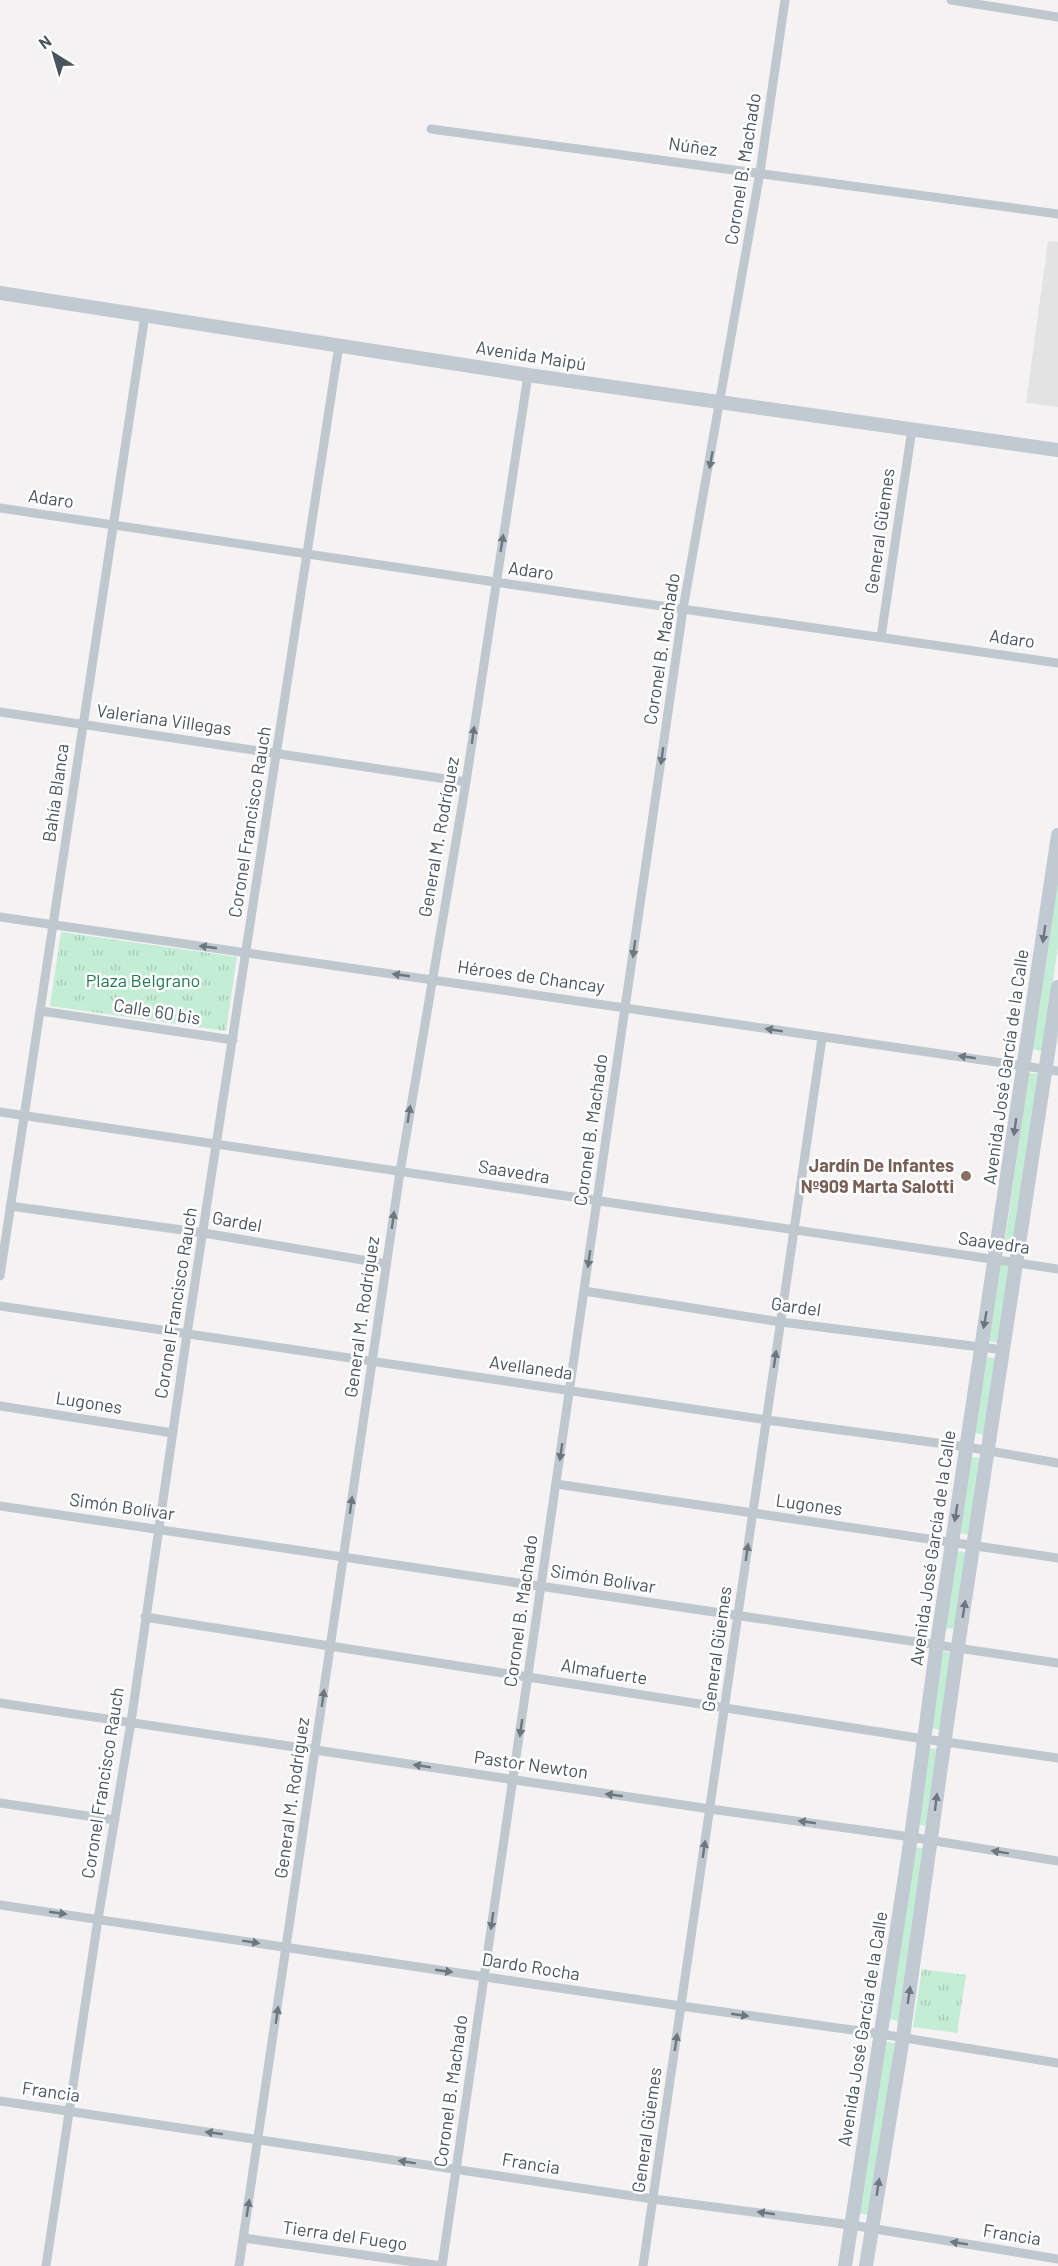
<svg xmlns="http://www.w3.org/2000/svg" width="1058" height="2266" font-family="Barlow,sans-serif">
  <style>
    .education { fill: #e4e3e3 }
    .green { fill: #c4edd5 }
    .park { fill: url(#park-tufts) }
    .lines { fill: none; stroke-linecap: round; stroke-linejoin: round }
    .street { stroke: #c0c8cf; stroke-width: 9 }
    .secondary { stroke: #c1c9d3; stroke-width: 14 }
    .oneway { fill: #6d7780 }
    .oneway2 { fill: #6e7781 }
    .education-dot { fill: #8d6e63; stroke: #fff; stroke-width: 2 }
    .labels { text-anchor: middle; stroke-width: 5; stroke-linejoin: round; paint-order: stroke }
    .street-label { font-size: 18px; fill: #4a545e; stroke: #fff }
    .park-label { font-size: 18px; fill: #1e7c4f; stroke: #fff }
    .education-label { font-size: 18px; font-weight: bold; fill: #785e54; stroke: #fff; text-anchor: end }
  </style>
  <defs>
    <pattern id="park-tufts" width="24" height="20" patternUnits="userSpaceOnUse" patternTransform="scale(1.5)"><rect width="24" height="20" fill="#c4edd5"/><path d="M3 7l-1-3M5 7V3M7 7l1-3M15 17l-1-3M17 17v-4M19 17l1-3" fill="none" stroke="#aacdb9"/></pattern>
  </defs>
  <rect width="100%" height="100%" fill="#f4f2f2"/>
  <!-- education -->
  <path class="education" d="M1048,241L1058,242V407L1026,403Z"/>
  <!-- green -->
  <path class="green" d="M1058,877V948L1042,1051L1032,1049Z
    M1029,1073L1039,1074L1015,1243L1005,1241Z
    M1000,1265L1011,1266L1000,1343L989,1341Z
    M985,1357L996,1358L985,1435L974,1433Z
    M971,1457L981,1458L970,1535L960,1533Z
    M956,1551L967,1552L956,1629L945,1628Z
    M942,1651L952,1653L941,1730L931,1728Z
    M927,1748L938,1749L927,1826L916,1824Z
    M914,1847L925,1849L898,2021L887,2019Z
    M885,2042L895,2043L868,2215L858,2213Z"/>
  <!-- park -->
  <path class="park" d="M61,932L237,957L226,1031L50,1006Z
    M922,1969L966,1975L957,2033L913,2027Z"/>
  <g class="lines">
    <!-- street -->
    <path class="street" d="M951,0L1058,17
      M431,129L1058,214
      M0,508L495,582L1058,663
      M881,637L912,429
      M0,712L466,782
      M0,917L1058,1071
      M41,1011L233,1040
      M0,1112L1058,1269
      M10,1206L204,1233L386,1264
      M0,1276L145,315
      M584,1291L781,1322L1004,1350
      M0,1306L767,1420L967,1447L1058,1463
      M0,1406L173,1433
      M556,1484L1058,1558
      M0,1506L1058,1663
      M145,1617L924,1739L1058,1758
      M0,1703L710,1809L911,1837L1058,1861
      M0,1803L115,1820
      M0,1905L681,2006L881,2034L1058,2063
      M0,2101L653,2199L851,2225L1058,2259
      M243,2238L442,2266
      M46,2266L98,1919L131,1722L187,1334L339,345
      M239,2266L400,1172L466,782L528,375
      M442,2266L683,609L760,172L785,0
      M643,2266L822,1038"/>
    <!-- secondary -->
    <path class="secondary" d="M0,293L528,375L1058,450
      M845,2266L911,1837L937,1643L1058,835
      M866,2266L903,2037L958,1646L1058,987"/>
  </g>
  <!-- one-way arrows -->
  <defs><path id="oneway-solid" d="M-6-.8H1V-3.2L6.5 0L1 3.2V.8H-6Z" transform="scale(1.5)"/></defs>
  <g class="oneway">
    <use href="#oneway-solid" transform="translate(711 460) rotate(100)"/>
    <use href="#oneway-solid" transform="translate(502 543) rotate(-81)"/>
    <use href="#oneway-solid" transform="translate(473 735) rotate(-82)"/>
    <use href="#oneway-solid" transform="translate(662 756) rotate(98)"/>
    <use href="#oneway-solid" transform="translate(208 947) rotate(-172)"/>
    <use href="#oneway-solid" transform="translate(634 949) rotate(98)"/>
    <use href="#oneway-solid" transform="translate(401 975) rotate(-172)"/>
    <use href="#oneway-solid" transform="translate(774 1030) rotate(-171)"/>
    <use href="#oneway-solid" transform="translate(967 1057) rotate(-172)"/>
    <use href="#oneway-solid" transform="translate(409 1114) rotate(-81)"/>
    <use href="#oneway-solid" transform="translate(393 1220) rotate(-82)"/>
    <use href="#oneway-solid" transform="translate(589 1259) rotate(98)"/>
    <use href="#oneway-solid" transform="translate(775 1359) rotate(-82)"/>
    <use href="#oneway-solid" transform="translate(561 1452) rotate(98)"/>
    <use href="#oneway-solid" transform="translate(351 1505) rotate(-82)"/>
    <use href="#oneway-solid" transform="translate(747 1552) rotate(-82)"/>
    <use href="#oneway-solid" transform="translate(323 1698) rotate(-82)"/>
    <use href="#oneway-solid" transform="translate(521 1728) rotate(98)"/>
    <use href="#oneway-solid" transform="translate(422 1766) rotate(-171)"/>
    <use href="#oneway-solid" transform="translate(614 1795) rotate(-172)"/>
    <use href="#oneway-solid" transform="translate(807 1822) rotate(-172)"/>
    <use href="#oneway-solid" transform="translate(704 1849) rotate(-82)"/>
    <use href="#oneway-solid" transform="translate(1000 1852) rotate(-171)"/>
    <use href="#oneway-solid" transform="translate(58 1913) rotate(8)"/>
    <use href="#oneway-solid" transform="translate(492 1921) rotate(98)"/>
    <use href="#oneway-solid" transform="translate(251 1942) rotate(9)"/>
    <use href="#oneway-solid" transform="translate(444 1971) rotate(8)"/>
    <use href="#oneway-solid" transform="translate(277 2015) rotate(-82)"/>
    <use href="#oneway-solid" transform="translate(740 2015) rotate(8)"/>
    <use href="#oneway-solid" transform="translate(676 2042) rotate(-82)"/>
    <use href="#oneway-solid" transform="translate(214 2133) rotate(-172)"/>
    <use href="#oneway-solid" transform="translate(407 2162) rotate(-171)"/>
    <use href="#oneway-solid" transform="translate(248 2208) rotate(-81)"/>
    <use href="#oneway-solid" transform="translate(766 2213) rotate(-172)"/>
    <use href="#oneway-solid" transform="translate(959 2243) rotate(-171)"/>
  </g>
  <g class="oneway2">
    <use href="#oneway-solid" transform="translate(1044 934) rotate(98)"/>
    <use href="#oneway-solid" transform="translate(1015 1127) rotate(98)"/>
    <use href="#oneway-solid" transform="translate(985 1320) rotate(100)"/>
    <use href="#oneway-solid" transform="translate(956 1513) rotate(99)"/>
    <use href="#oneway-solid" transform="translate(964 1609) rotate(-81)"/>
    <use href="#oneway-solid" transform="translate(936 1802) rotate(-83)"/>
    <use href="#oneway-solid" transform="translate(909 1995) rotate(-82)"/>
    <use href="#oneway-solid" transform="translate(878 2187) rotate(-81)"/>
  </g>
  <!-- markers -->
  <circle class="education-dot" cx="966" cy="1176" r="6"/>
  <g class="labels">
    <!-- street labels -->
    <g class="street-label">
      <text transform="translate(693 147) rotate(8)" y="6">Núñez</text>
      <text transform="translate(743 169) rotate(-81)" y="6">Coronel B. Machado</text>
      <text transform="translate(531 356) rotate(9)" y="6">Avenida Maipú</text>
      <text transform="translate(51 499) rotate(8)" y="6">Adaro</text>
      <text transform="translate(880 531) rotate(-82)" y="6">General Güemes</text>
      <text transform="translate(531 571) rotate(8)" y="6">Adaro</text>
      <text transform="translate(1012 639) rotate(8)" y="6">Adaro</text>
      <text transform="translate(662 649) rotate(-81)" y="6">Coronel B. Machado</text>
      <text transform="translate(164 720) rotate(8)" y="6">Valeriana Villegas</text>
      <text transform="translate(56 793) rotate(-82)" y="6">Bahía Blanca</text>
      <text transform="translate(250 822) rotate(-81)" y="6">Coronel Francisco Rauch</text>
      <text transform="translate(439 837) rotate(-80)" y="6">General M. Rodríguez</text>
      <text transform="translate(531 977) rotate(8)" y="6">Héroes de Chancay</text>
      <text transform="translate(157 1012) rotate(9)" y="6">Calle 60 bis</text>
      <text transform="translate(1006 1067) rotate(-82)" y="6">Avenida José García de la Calle</text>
      <text transform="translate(591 1130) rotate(-82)" y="6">Coronel B. Machado</text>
      <text transform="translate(514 1172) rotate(9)" y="6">Saavedra</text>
      <text transform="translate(237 1222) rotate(10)" y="6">Gardel</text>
      <text transform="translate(994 1243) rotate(8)" y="6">Saavedra</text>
      <text transform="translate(176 1303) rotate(-81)" y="6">Coronel Francisco Rauch</text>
      <text transform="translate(796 1307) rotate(8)" y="6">Gardel</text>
      <text transform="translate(362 1317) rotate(-82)" y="6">General M. Rodríguez</text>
      <text transform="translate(531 1368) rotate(8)" y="6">Avellaneda</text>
      <text transform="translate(89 1403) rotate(9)" y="6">Lugones</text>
      <text transform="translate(809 1505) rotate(8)" y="6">Lugones</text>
      <text transform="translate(122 1507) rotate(8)" y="6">Simón Bolívar</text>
      <text transform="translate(933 1548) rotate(-82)" y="6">Avenida José García de la Calle</text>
      <text transform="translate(603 1579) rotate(9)" y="6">Simón Bolívar</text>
      <text transform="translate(521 1611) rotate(-82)" y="6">Coronel B. Machado</text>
      <text transform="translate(717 1649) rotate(-82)" y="6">General Güemes</text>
      <text transform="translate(604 1672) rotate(9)" y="6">Almafuerte</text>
      <text transform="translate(531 1765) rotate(8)" y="6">Pastor Newton</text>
      <text transform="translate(103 1783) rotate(-81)" y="6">Coronel Francisco Rauch</text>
      <text transform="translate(292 1798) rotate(-82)" y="6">General M. Rodríguez</text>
      <text transform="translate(531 1967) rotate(9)" y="6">Dardo Rocha</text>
      <text transform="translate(863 2029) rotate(-81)" y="6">Avenida José García de la Calle</text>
      <text transform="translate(451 2091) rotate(-82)" y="6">Coronel B. Machado</text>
      <text transform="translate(51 2092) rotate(8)" y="6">Francia</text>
      <text transform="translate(647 2130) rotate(-82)" y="6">General Güemes</text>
      <text transform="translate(531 2164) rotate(9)" y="6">Francia</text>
      <text transform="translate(1012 2235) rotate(9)" y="6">Francia</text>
      <text transform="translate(345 2236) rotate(8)" y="6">Tierra del Fuego</text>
    </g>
    <!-- park labels -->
    <g class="park-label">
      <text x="143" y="987">Plaza Belgrano</text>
    </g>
    <!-- education labels -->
    <g class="education-label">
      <text x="954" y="1172">Jardín De Infantes<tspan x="954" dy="21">Nº909 Marta Salotti</tspan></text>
    </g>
  </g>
  <!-- north arrow -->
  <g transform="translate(54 54) rotate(323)" stroke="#ffffff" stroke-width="4.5" paint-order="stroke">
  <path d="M0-4.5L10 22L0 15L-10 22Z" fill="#4a545e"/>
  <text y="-9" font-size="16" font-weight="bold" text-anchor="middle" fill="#4a545e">N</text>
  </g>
</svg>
